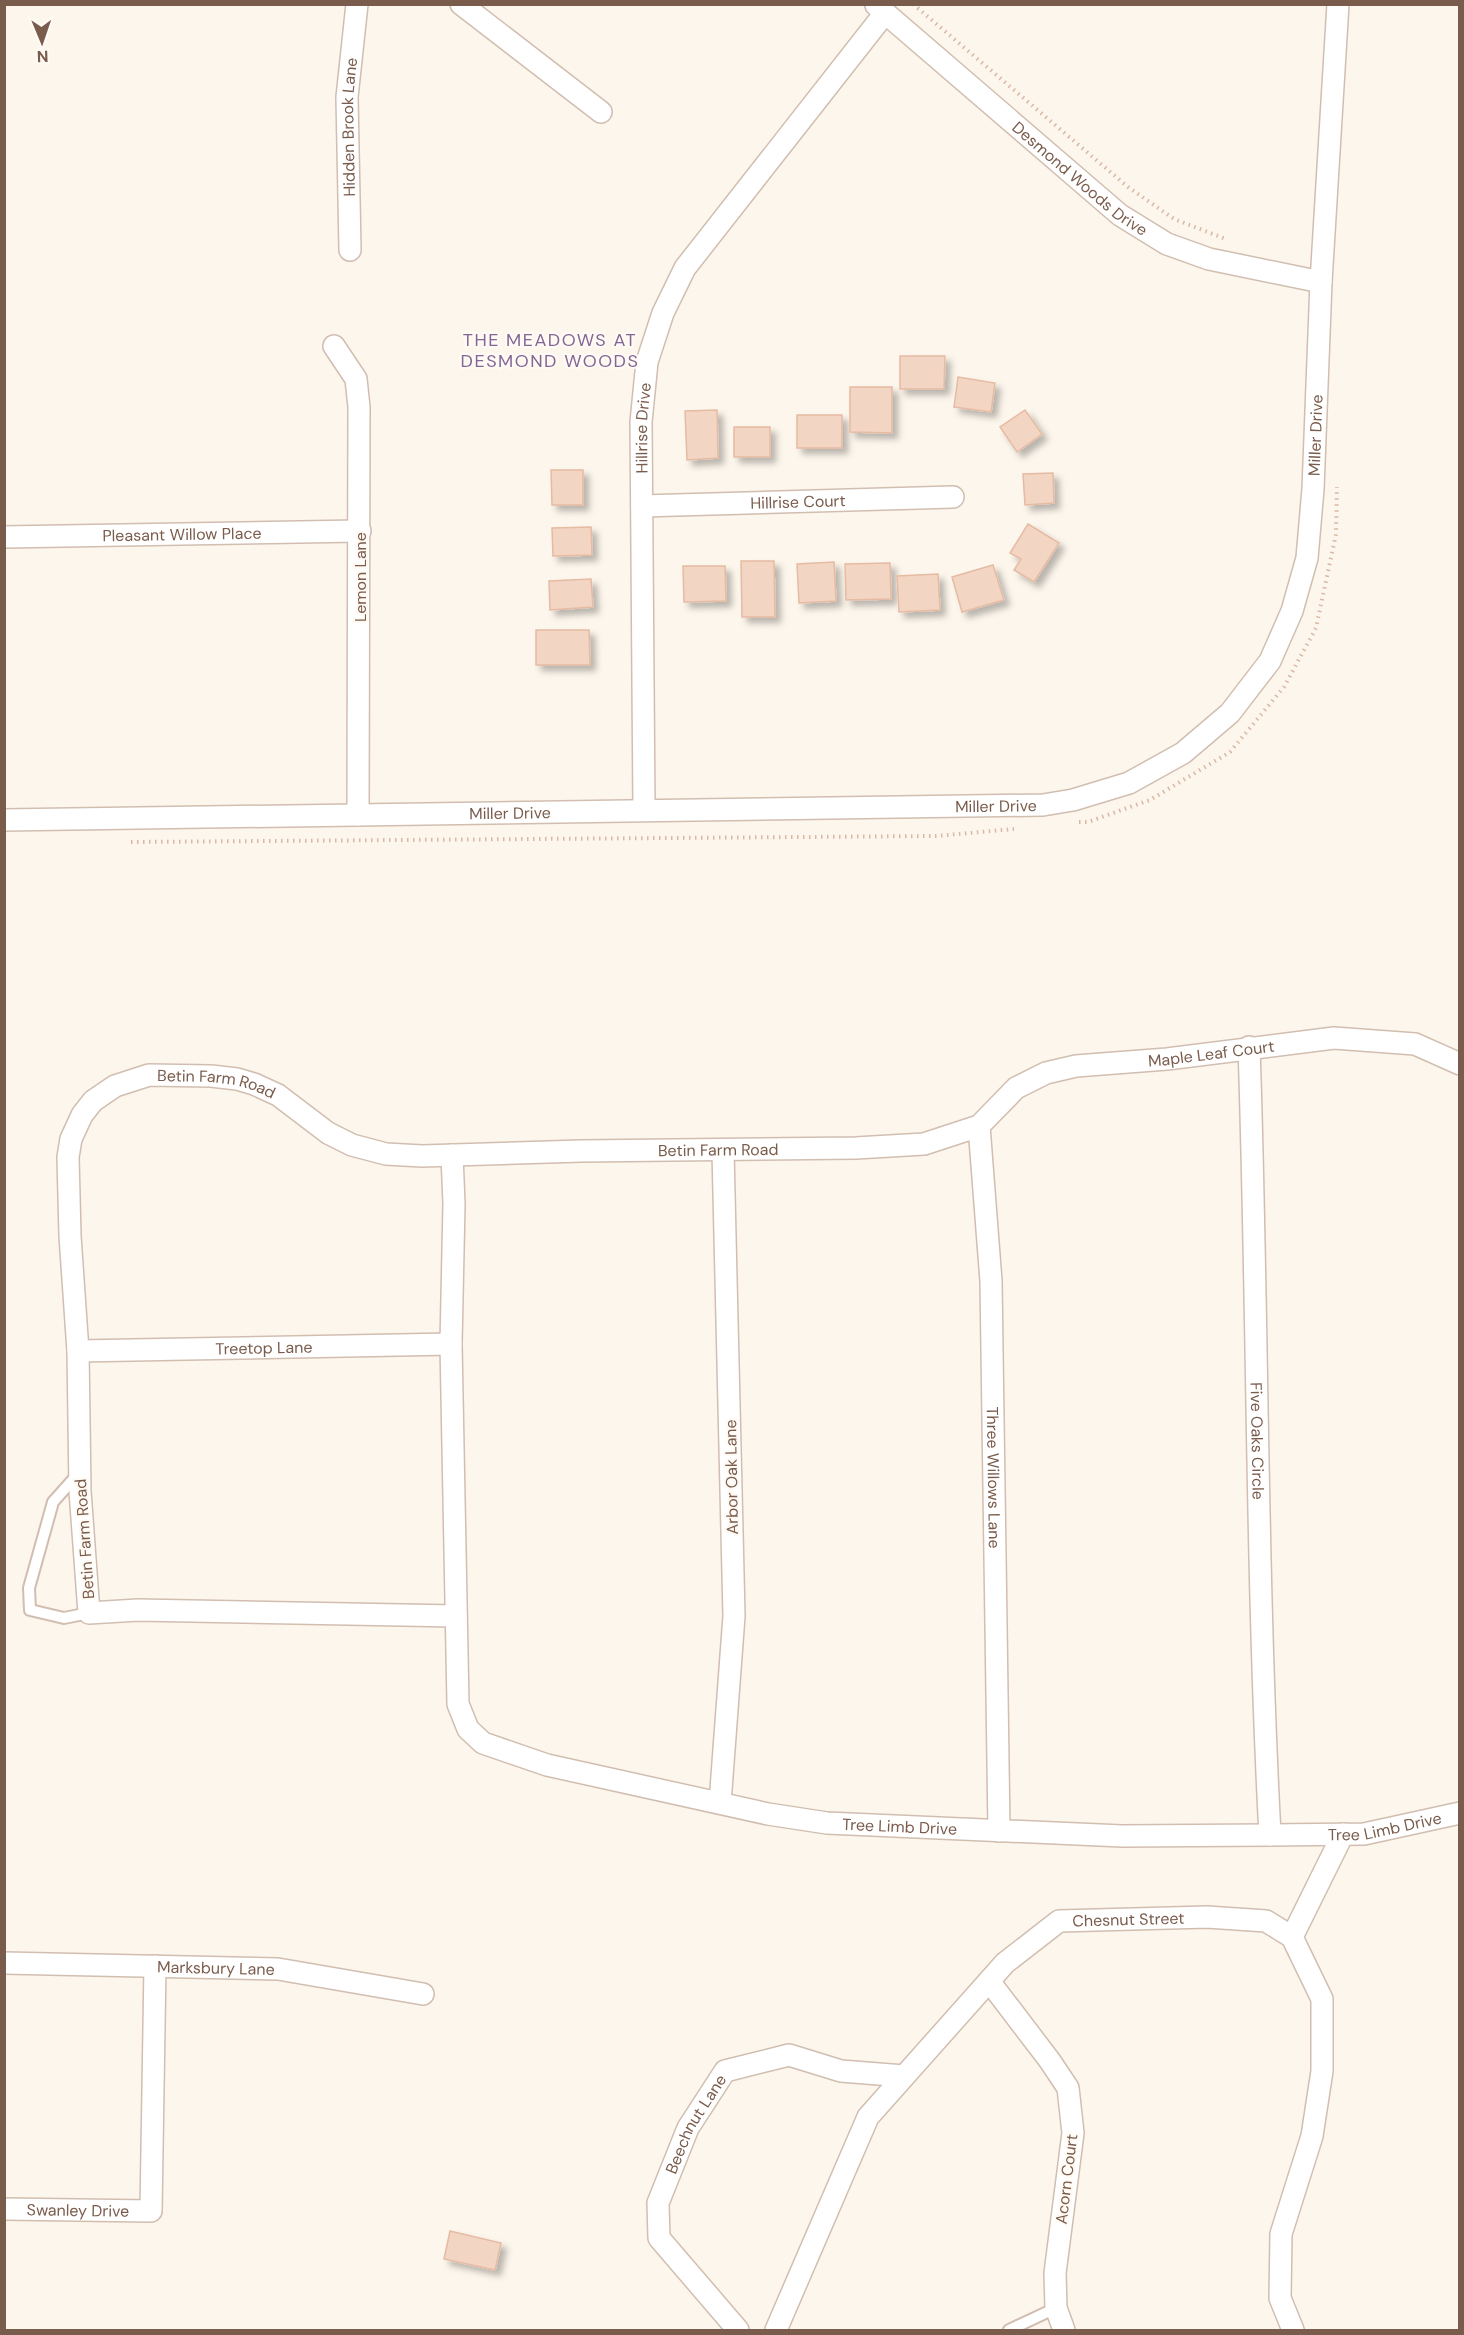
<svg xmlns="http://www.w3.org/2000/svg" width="1464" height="2335" font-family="'DM Sans',sans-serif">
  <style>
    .building { fill: #f3d5c3; stroke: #e6bba3; stroke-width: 1.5; filter: url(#shadow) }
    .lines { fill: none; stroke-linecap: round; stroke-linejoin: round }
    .lane-casing { stroke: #d1beb0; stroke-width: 14 }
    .street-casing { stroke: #d1beb0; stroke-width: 24 }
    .path { stroke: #d9b8a5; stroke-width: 4; stroke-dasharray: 1.5 4.5; stroke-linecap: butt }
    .lane { stroke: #fff; stroke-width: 10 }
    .street { stroke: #fff; stroke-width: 21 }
    .labels { text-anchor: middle; stroke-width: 4.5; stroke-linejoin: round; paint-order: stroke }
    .street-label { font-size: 16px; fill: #7a5c4d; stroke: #fffaf3 }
    .neighbourhood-label { font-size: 18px; letter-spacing: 1.5px; fill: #846695; stroke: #fffaf3 }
  </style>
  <defs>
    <filter id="shadow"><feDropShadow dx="5.5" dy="5.5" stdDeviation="3" flood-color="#0004"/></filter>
  </defs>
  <rect width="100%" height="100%" fill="#fdf6ec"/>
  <!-- building -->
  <path class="building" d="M900,356H945L944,389H900Z
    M958,377L995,383L991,412L954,407Z
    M850,387H892V433L850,432Z
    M717,410L718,458L687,460L685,411Z
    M1025,410L1042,434L1017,452L1000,427Z
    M797,415H842V448H797Z
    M734,427H770V457H734Z
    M551,470H583V505H552Z
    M1053,473L1054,503L1025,505L1023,474Z
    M1028,524L1059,543L1034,582L1014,570L1021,559L1010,553Z
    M591,527L592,555L553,556L552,528Z
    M741,561H774L775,617H742Z
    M834,562L836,601L799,603L797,564Z
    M890,563L891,599L846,600L845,564Z
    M993,565L1004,600L962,612L952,577Z
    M683,566H725L726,601L684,602Z
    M938,574L940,610L899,612L897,576Z
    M591,579L593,607L550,610L549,581Z
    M536,630H589L590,665H536Z
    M450,2231L501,2243L495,2270L444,2259Z"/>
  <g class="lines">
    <defs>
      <path id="lane" d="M78,1474L53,1502L29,1588L30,1610L64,1618L89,1613
        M1009,2330L1056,2308"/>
      <g id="street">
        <path d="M461,4L601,112"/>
        <path id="s1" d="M876,5L1120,215L1167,244L1209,259L1321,282"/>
        <path id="s2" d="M350,250L347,97L357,4"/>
        <path d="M334,346L356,379L359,407L358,815"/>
        <path id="s3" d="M642,506L953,497"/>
        <path id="s4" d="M4,537L360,531"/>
        <path id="s5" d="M644,810L641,422L647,362L663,313L685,268L885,13"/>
        <path id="s6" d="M4,820L1043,805L1073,800L1129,783L1183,753L1230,713L1270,661L1292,611L1307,558L1313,489L1321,282L1338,4"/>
        <path id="s7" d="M1249,1047C1258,1310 1256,1573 1270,1835"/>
        <path id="s8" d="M979,1126L991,1281L999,1831"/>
        <path id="s9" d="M452,1155L454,1204L451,1344L458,1704L468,1729L483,1743L547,1765L768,1814L827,1823L1122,1836L1270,1835L1364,1834L1460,1813"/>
        <path id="s10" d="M78,1351L451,1344"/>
        <path id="s11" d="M456,1616L138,1610L89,1613L80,1491L78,1351L70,1236L68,1157L71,1139L82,1115L93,1101L115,1086L149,1075L211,1076L237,1079L254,1084L278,1095L328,1133L352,1145L386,1154L422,1156L581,1151L856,1148L924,1144L979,1126L1016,1088L1046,1073L1076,1066L1167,1059L1334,1038L1415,1044L1460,1064"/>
        <path d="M720,1803L734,1616L723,1151"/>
        <path d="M1292,1937L1343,1834"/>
        <path id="s12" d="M4,1963L278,1969L423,1994"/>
        <path d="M989,1981L1050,2061L1068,2088L1073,2133L1055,2273L1056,2308L1064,2330"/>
        <path id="s13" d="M4,2209L151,2211L155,1966"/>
        <path id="s14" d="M738,2330L659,2238L658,2203L688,2128L725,2071L789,2055L841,2071L904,2076"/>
        <path id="s15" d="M776,2330L868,2117L1005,1963L1059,1921L1207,1917L1266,1921L1292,1937L1322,1999V2071L1312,2136L1281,2234L1280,2298L1293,2330"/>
      </g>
    </defs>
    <!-- lane casing -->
    <use href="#lane" class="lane-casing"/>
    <!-- street casing -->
    <use href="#street" class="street-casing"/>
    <!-- path -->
    <path class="path" d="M913,4L1128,187L1174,219L1226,239
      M1079,822H1088L1150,800L1230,752L1284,687L1316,628L1336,534L1337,487
      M131,842L936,836L1014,829"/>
    <!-- lane -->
    <use href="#lane" class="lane"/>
    <!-- street -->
    <use href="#street" class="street"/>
  </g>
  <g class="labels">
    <!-- street labels -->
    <g class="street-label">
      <text dy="6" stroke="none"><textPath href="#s2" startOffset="123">Hidden Brook Lane</textPath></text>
      <text dy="6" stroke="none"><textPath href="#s1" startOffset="268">Desmond Woods Drive</textPath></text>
      <text dy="6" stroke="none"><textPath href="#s5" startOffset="382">Hillrise Drive</textPath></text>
      <text dy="6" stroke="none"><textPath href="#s6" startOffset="1550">Miller Drive</textPath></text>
      <text dy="6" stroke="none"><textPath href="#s3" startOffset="156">Hillrise Court</textPath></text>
      <text dy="6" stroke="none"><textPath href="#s4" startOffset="178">Pleasant Willow Place</textPath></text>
      <text transform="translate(360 577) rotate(-90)" y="6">Lemon Lane</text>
      <text dy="6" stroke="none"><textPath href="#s6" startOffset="992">Miller Drive</textPath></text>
      <text dy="6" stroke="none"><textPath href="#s6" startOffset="506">Miller Drive</textPath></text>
      <text dy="6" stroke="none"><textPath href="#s11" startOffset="2055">Maple Leaf Court</textPath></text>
      <text dy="6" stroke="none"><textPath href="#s11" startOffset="1017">Betin Farm Road</textPath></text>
      <text dy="6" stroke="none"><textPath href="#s11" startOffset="1538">Betin Farm Road</textPath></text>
      <text dy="6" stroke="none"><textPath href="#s10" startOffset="186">Treetop Lane</textPath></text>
      <text dy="6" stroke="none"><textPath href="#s7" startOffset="394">Five Oaks Circle</textPath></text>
      <text transform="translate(731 1477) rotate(-91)" y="6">Arbor Oak Lane</text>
      <text dy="6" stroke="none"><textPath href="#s8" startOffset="352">Three Willows Lane</textPath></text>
      <text transform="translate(84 1539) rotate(-94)" y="6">Betin Farm Road</text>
      <text dy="6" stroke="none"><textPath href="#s9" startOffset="1509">Tree Limb Drive</textPath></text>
      <text dy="6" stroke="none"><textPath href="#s9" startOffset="1023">Tree Limb Drive</textPath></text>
      <text dy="6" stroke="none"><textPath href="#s15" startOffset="576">Chesnut Street</textPath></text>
      <text dy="6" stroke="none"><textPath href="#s12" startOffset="212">Marksbury Lane</textPath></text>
      <text dy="6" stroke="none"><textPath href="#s14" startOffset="244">Beechnut Lane</textPath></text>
      <text transform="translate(1066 2179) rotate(-83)" y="6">Acorn Court</text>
      <text dy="6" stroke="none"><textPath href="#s13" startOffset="74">Swanley Drive</textPath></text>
    </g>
    <!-- neighbourhood labels -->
    <g class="neighbourhood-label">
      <text x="550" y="346">THE MEADOWS AT<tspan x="550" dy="21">DESMOND WOODS</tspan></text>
    </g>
  </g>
  <!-- border -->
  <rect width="1464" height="2335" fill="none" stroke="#7a5c4d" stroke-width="12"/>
  <!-- north arrow -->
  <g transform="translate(42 42) rotate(178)" stroke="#fffaf3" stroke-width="4.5" paint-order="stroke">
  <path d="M0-4.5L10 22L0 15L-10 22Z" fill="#7a5c4d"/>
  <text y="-9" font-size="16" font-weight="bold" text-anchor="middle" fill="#7a5c4d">N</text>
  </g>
</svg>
